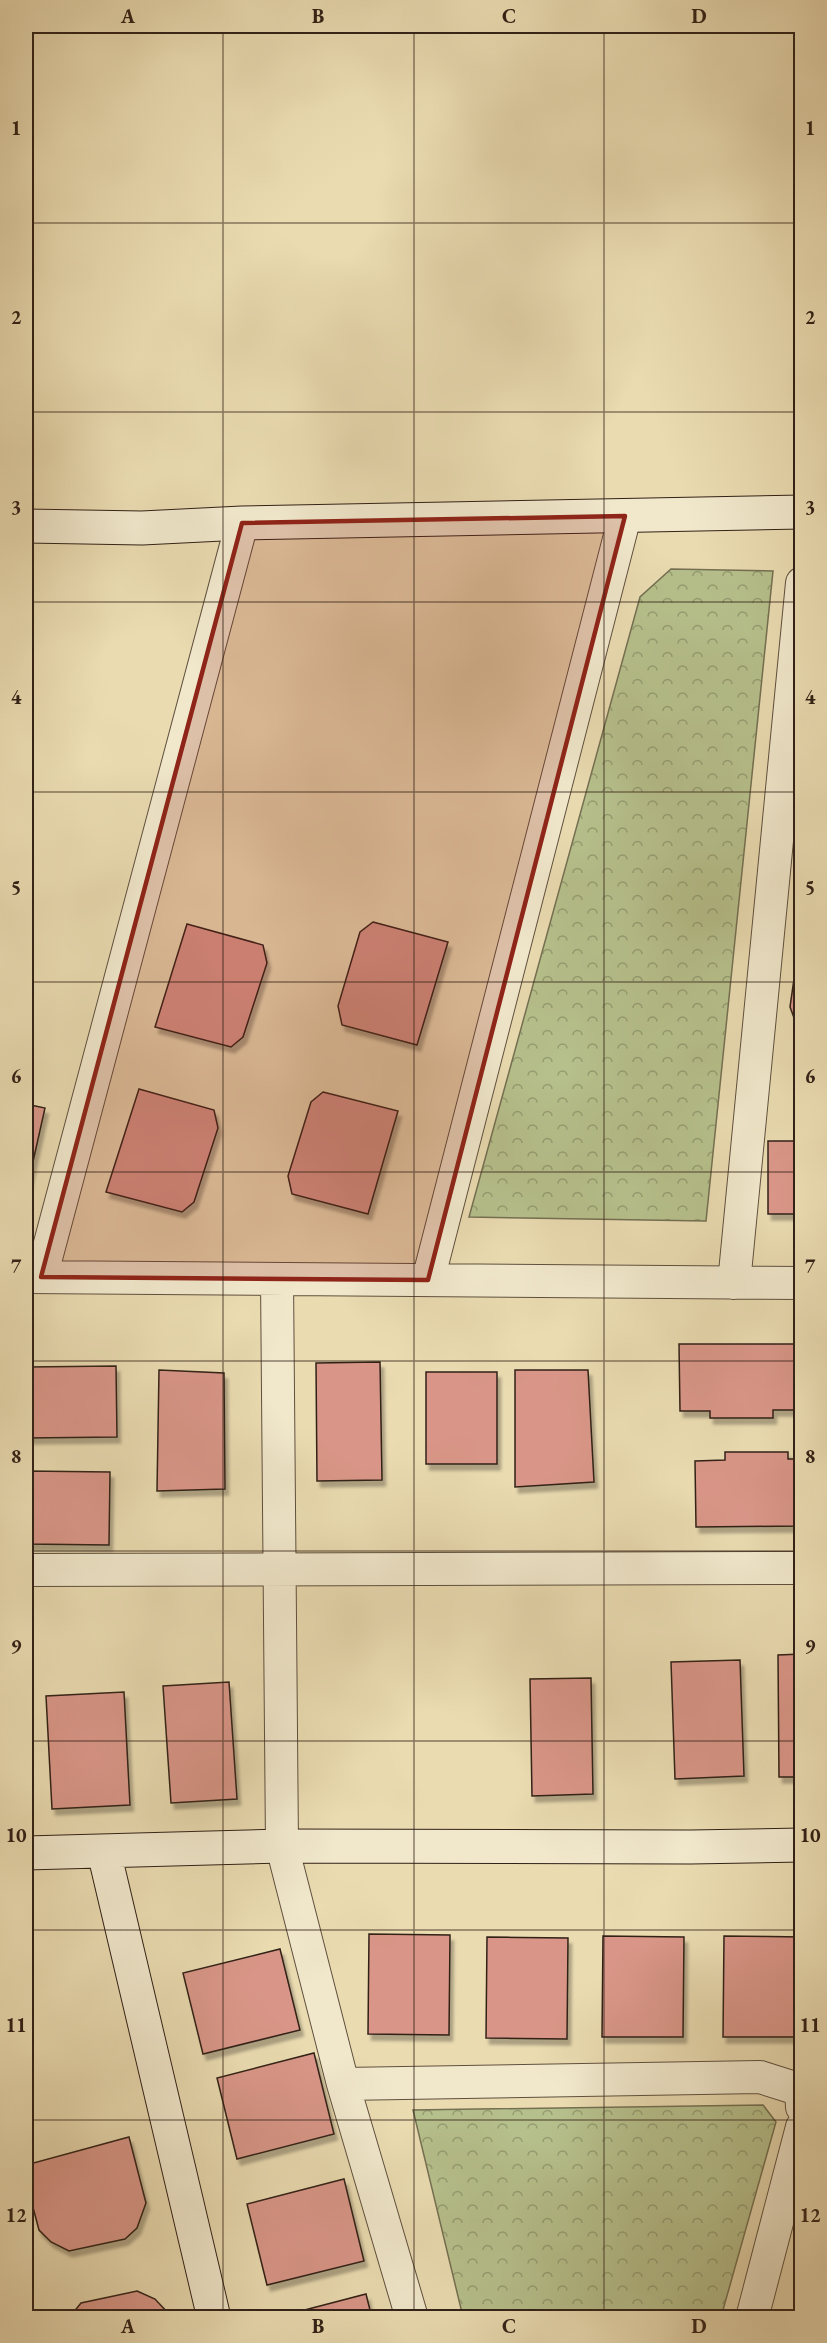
<svg xmlns="http://www.w3.org/2000/svg" width="827" height="2343" font-family="'EB Garamond',serif">
  <style>
    .park { fill: url(#park-crowns); stroke: #747052; stroke-width: 1.5 }
    .building { fill: #d99688; stroke: #312117; stroke-width: 1.5; filter: url(#shadow) }
    .lines { fill: none; stroke-linecap: round; stroke-linejoin: round }
    .street-casing { stroke: #5f503e; stroke-width: 34 }
    .secondary-casing { stroke: #312117; stroke-width: 35 }
    .street { stroke: #f1e8cc; stroke-width: 32 }
    .secondary { stroke: #f1e8cc; stroke-width: 33 }
    .marked { fill: #8f2418; fill-opacity: 0.2; stroke: #8f2418; stroke-width: 4.5; stroke-linejoin: round }
    .grid { fill: none; stroke: #312117; stroke-width: 1.5; stroke-opacity: 0.55 }
    .neatline { fill: none; stroke: #312117; stroke-width: 2 }
    .grid-label { font-size: 20px; text-anchor: middle; font-weight: bold; fill: #312117 }
  </style>
  <defs>
    <pattern id="park-crowns" width="20" height="18" patternUnits="userSpaceOnUse" patternTransform="scale(1.5)"><rect width="20" height="18" fill="#b6c08c"/><path d="M2 6a3 3 0 1 1 6 0M12 15a3 3 0 1 1 6 0" fill="none" stroke="#959c71"/></pattern>
    <filter id="shadow"><feDropShadow dx="3.5" dy="6" stdDeviation="1.5" flood-color="#0004"/></filter>
  </defs>
  <rect width="100%" height="100%" fill="#eadbb1"/>
  <filter id="stains"><feTurbulence type="fractalNoise" baseFrequency=".00333" numOctaves="4"/><feColorMatrix values="0 0 0 0 .2 0 0 0 0 .09 0 0 0 0 .02 0 0 0 .5 -.17"/></filter>
  <radialGradient id="worn" r=".72"><stop offset=".6" stop-color="#630" stop-opacity="0"/><stop offset="1" stop-color="#630" stop-opacity=".3"/></radialGradient>
  <!-- park -->
  <path class="park" d="M671,569L773,571L706,1221L469,1217L640,597Z
    M763,2105L776,2122L721,2317H463L413,2110Z"/>
  <!-- building -->
  <path class="building" d="M373,922L448,942L417,1045L342,1025L338,1006L360,932Z
    M187,924L263,945L267,963L243,1037L231,1047L155,1027Z
    M802,946V1039L790,1007L798,951Z
    M139,1089L214,1110L218,1128L194,1202L182,1212L106,1192Z
    M323,1092L398,1111L368,1214L292,1194L288,1176L311,1102Z
    M26,1104L45,1108L26,1193Z
    M768,1141H802V1214H768Z
    M679,1344H797L798,1410H773V1418H710V1411H680Z
    M380,1362L382,1480L317,1481L316,1363Z
    M116,1366L117,1437L26,1438V1367Z
    M159,1370L224,1373L225,1489L157,1491Z
    M515,1370H588L594,1482L515,1487Z
    M426,1372H497V1464H426Z
    M725,1452H788V1459H802V1526L696,1527L695,1461L725,1460Z
    M26,1471L110,1472L109,1545L26,1544Z
    M802,1654V1777H779L778,1655Z
    M740,1660L744,1776L675,1779L671,1662Z
    M591,1678L593,1794L532,1796L530,1679Z
    M229,1682L237,1799L171,1803L163,1686Z
    M124,1692L130,1805L52,1809L46,1696Z
    M369,1934L450,1935L449,2035L368,2034Z
    M603,1936L684,1937L683,2037H602Z
    M724,1936L802,1937V2037H723Z
    M487,1937L568,1938L567,2039L486,2038Z
    M280,1949L300,2030L203,2054L183,1973Z
    M314,2053L334,2134L237,2159L217,2078Z
    M129,2137L146,2203L137,2228L125,2239L69,2251L51,2242L39,2230L26,2181V2165Z
    M344,2179L364,2261L267,2285L247,2204Z
    M137,2291L155,2299L167,2312L169,2318H69L81,2303Z
    M366,2294L372,2318H274Z"/>
  <g class="lines">
    <defs>
      <path id="street" d="M26,1277L802,1283
        M41,1277L242,523
        M277,1279L282,1846L343,2084L412,2318
        M428,1280L625,516
        M734,1283L802,583
        M26,1570L802,1568
        M343,2084L760,2077L801,2090L802,2107
        M752,2318L802,2127"/>
      <path id="secondary" d="M26,526L142,528L242,523L802,512
        M104,1852L214,2318
        M26,1853L282,1846L691,1847L802,1845"/>
    </defs>
    <!-- street casing -->
    <use href="#street" class="street-casing"/>
    <!-- secondary casing -->
    <use href="#secondary" class="secondary-casing"/>
    <!-- street -->
    <use href="#street" class="street"/>
    <!-- secondary -->
    <use href="#secondary" class="secondary"/>
  </g>
  <!-- marked area -->
  <path class="marked" d="M625,516L428,1280L41,1277L242,523Z"/>
  <!-- grid -->
  <path class="grid" d="M223,26V2318M414,26V2318M604,26V2318M26,223H802M26,412H802M26,602H802M26,792H802M26,982H802M26,1172H802M26,1361H802M26,1551H802M26,1741H802M26,1930H802M26,2120H802"/>
  <!-- margin -->
  <rect width="827" height="2343" fill="none" stroke="#eadbb1" stroke-width="66"/>
  <rect x="33" y="33" width="761" height="2277" class="neatline"/>
  <g class="grid-label">
    <text x="128" y="23">A</text>
    <text x="318" y="23">B</text>
    <text x="509" y="23">C</text>
    <text x="699" y="23">D</text>
    <text x="16" y="135">1</text>
    <text x="810" y="135">1</text>
    <text x="16" y="324">2</text>
    <text x="810" y="324">2</text>
    <text x="16" y="514">3</text>
    <text x="810" y="514">3</text>
    <text x="16" y="704">4</text>
    <text x="810" y="704">4</text>
    <text x="16" y="894">5</text>
    <text x="810" y="894">5</text>
    <text x="16" y="1083">6</text>
    <text x="810" y="1083">6</text>
    <text x="16" y="1273">7</text>
    <text x="810" y="1273">7</text>
    <text x="16" y="1463">8</text>
    <text x="810" y="1463">8</text>
    <text x="16" y="1653">9</text>
    <text x="810" y="1653">9</text>
    <text x="16" y="1842">10</text>
    <text x="810" y="1842">10</text>
    <text x="16" y="2032">11</text>
    <text x="810" y="2032">11</text>
    <text x="16" y="2222">12</text>
    <text x="810" y="2222">12</text>
    <text x="128" y="2333">A</text>
    <text x="318" y="2333">B</text>
    <text x="509" y="2333">C</text>
    <text x="699" y="2333">D</text>
  </g>
  <rect width="100%" height="100%" filter="url(#stains)"/>
  <rect width="100%" height="100%" fill="url(#worn)"/>
</svg>
